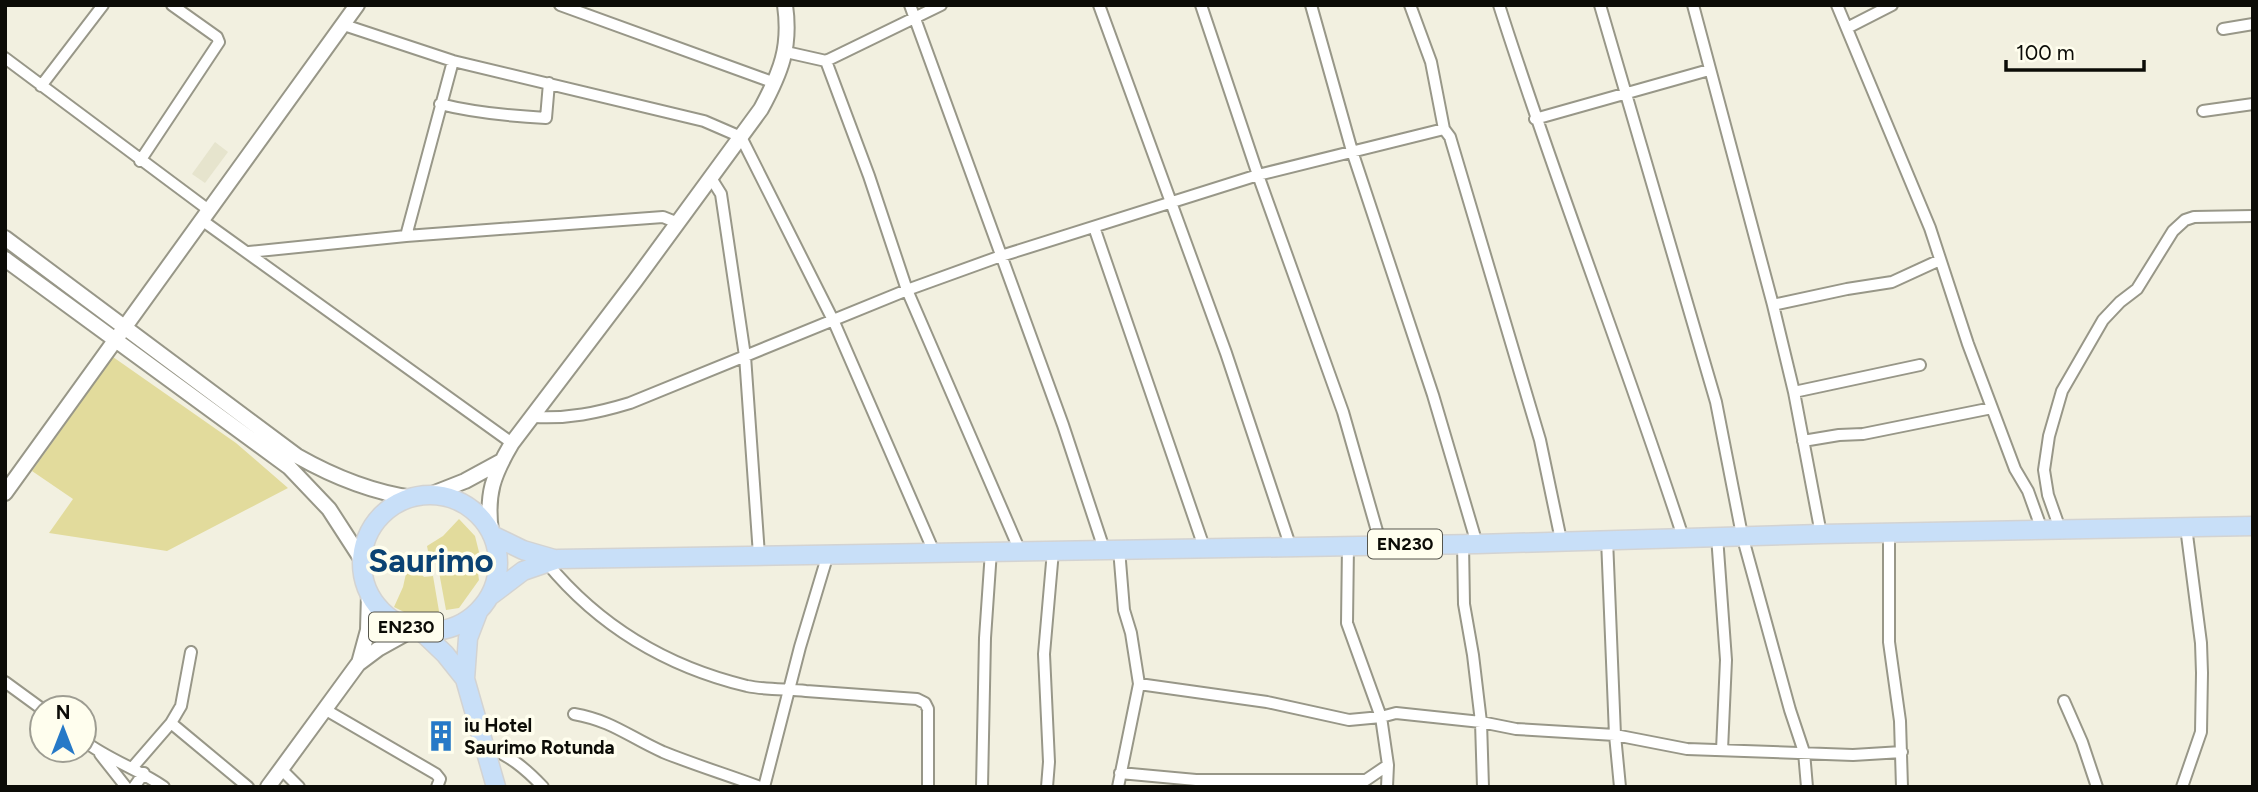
<svg xmlns="http://www.w3.org/2000/svg" width="2258" height="792" font-family="Figtree,sans-serif">
  <style>
    .built { fill: #e6e4cd }
    .green { fill: #e2db9c }
    .lines { fill: none; stroke-linecap: round; stroke-linejoin: round }
    .minor-casing { stroke: #989788; stroke-width: 14 }
    .tertiary-casing { stroke: #989788; stroke-width: 18 }
    .primary-casing { stroke: #d3d3d2; stroke-width: 21 }
    .minor { stroke: #fff; stroke-width: 10 }
    .tertiary { stroke: #fff; stroke-width: 14 }
    .primary { stroke: #c8dff8; stroke-width: 18 }
    .labels { text-anchor: middle; stroke-width: 7; stroke-linejoin: round; paint-order: stroke }
    .shield { fill: #fffeee; stroke: #55554c; stroke-width: 2 }
    .shield-label { font-size: 18px; font-weight: bold; fill: #0c0c07 }
    .poi-label { font-size: 19px; font-weight: bold; fill: #0c0c07; stroke: #fffeee; text-anchor: start }
    .town-label { font-size: 33px; font-weight: bold; fill: #0b4273; stroke: #fffeee }
  </style>
  <rect width="100%" height="100%" fill="#f2f0e0"/>
  <!-- built -->
  <path class="built" d="M215,142L228,152L205,183L192,174Z"/>
  <!-- green -->
  <path class="green" d="M113,357L236,443L288,488L167,551L49,533L73,499L32,471Z
    M459,519L475,536L481,560L441,564L439,557L428,551L427,546L443,536Z
    M477,566L479,580L459,608L446,610L439,572Z
    M416,568L424,577L433,576L440,617L416,618L394,607L403,587L407,569Z"/>
  <g class="lines">
    <defs>
      <path id="minor" d="M560,5L775,83
        M910,5L1063,425L1104,549
        M1099,5L1226,353L1290,545
        M1201,5L1258,175L1343,412L1381,545
        M1311,5L1352,151L1433,395L1477,544
        M1410,5L1431,62L1444,129L1450,137L1540,440L1561,540
        M1499,5C1556,184 1625,359 1683,537
        M1600,5L1716,402L1742,535L1790,710L1804,752L1807,787
        M1693,5L1773,305L1794,392L1821,534
        M1837,5L1930,228L1968,344L2015,469L2028,491L2042,530
        M344,25L453,61L704,121L741,137L834,322L934,552
        M1847,28L1892,5
        M2223,29L2253,24
        M786,52L826,61L941,5
        M5,58L210,211
        M826,61L869,176L907,290L1020,551
        M41,86L103,5
        M440,104C475,113 510,116 546,118L549,83
        M2203,111L2253,104
        M1535,119L1709,70
        M140,161L219,42L217,37L172,5
        M711,178L721,194L745,356L759,555
        M203,221L512,443
        M1094,227L1204,547
        M406,236L453,61
        M249,252L406,236L663,217L678,223
        M1773,305L1847,289L1892,282L1940,260
        M1794,392L1920,365
        M534,417C568,419 597,413 630,403L907,290L1001,256L1258,175L1444,129
        M1803,441L1839,435L1863,434L1992,408
        M2060,529L2048,495L2044,470L2049,436L2062,391L2103,320L2120,302L2137,289L2173,231L2185,220L2194,217L2253,216
        M1889,532V642L1900,721L1902,787
        M1717,536L1726,660L1722,750
        M1607,539L1615,735L1620,787
        M1463,543L1464,604L1473,655L1481,722L1483,787
        M1348,545L1347,623L1381,717L1396,713L1481,722L1516,729L1615,735L1687,749L1853,755L1902,752
        M547,563C599,626 668,667 747,686C766,690 787,689 806,691C843,694 880,696 917,699L925,703L928,709V787
        M5,682L42,709
        M1139,684L1267,702L1349,720L1381,717L1388,765L1387,787
        M2064,701L2082,742L2097,787
        M326,710L436,774L440,779L437,787
        M574,714C613,721 629,737 663,752C695,765 728,775 760,787
        M171,723L181,706L191,652
        M84,741C109,760 138,769 164,787
        M485,746C509,755 525,768 543,787
        M100,754L126,787
        M132,768L171,723L248,787
        M281,769L299,787
        M1120,773L1196,780H1366L1388,765
        M134,787L144,773
        M764,787L800,647L828,554
        M982,787L985,638L991,551
        M1047,787L1049,762L1044,654L1053,551
        M1118,787L1139,684L1131,633L1124,610L1119,549
        M2182,787L2201,732L2202,673L2201,643L2186,527"/>
      <path id="tertiary" d="M5,238L297,456C334,477 371,492 413,498
        M5,259L289,467L329,509L362,560
        M5,493L357,5
        M432,494L465,481L500,462
        M491,532C486,494 493,475 512,443L635,281L761,109C781,72 791,47 785,5
        M359,663L368,630L369,594
        M268,787L358,664L378,649L414,629"/>
      <path id="primary" d="M362 563a68 68 0 1 1 136 0a68 68 0 1 1-136 0Z
        M492,535L523,550L554,559
        M490,596L523,571L558,559L1477,544L1821,534L2253,526
        M478,612L468,638L465,679L496,787
        M421,631L445,654L465,679"/>
    </defs>
    <!-- minor casing -->
    <use href="#minor" class="minor-casing"/>
    <!-- tertiary casing -->
    <use href="#tertiary" class="tertiary-casing"/>
    <!-- primary casing -->
    <use href="#primary" class="primary-casing"/>
    <!-- minor -->
    <use href="#minor" class="minor"/>
    <!-- tertiary -->
    <use href="#tertiary" class="tertiary"/>
    <!-- primary -->
    <use href="#primary" class="primary"/>
  </g>
  <!-- icons -->
  <defs>
    <symbol id="building-bare" viewBox="-9 -9 18 18"><path d="M-4-6H4V6H1V3H-1V6H-4ZM-2.5-4.3h1.7v1.8h-1.7ZM.8-4.3h1.7v1.8H.8ZM-2.5-1h1.7V.8h-1.7ZM.8-1h1.7V.8H.8Z" fill="#2679c7" stroke="#fffeee" stroke-width="2.5" paint-order="stroke"/></symbol>
  </defs>
  <g fill-rule="evenodd">
    <use href="#building-bare" x="419" y="714" width="44" height="44"/>
  </g>
  <g class="labels">
    <!-- shield labels -->
    <g class="shield">
      <rect x="1368" y="529.5" width="74" height="29" rx="5"/>
      <rect x="369" y="612.5" width="74" height="29" rx="5"/>
    </g>
    <g class="shield-label">
      <text x="1405" y="550">EN230</text>
      <text x="406" y="633">EN230</text>
    </g>
    <!-- poi labels -->
    <g class="poi-label">
      <text x="464" y="732">iu Hotel<tspan x="464" dy="22">Saurimo Rotunda</tspan></text>
    </g>
    <!-- town labels -->
    <g class="town-label">
      <text x="431" y="572">Saurimo</text>
    </g>
  </g>
  <!-- border -->
  <rect width="2258" height="792" fill="none" stroke="#0c0c07" stroke-width="14"/>
  <!-- north arrow -->
  <g transform="translate(63 729)"><circle r="33" fill="#fffeee" stroke="#9e9d92" stroke-width="2"/>
  <path d="M0-5L12 26L0 18L-12 26Z" fill="#2679c7"/>
  <text y="-10" font-size="19" font-weight="bold" text-anchor="middle" fill="#0c0c07">N</text>
  </g>
  <!-- scale -->
  <path d="M2006 60v10h138v-10" fill="none" stroke="#0c0c07" stroke-width="3.5"/>
  <text x="2016" y="60" font-size="21" fill="#0c0c07" stroke="#fffeee" stroke-width="5" paint-order="stroke">100 m</text>
</svg>
